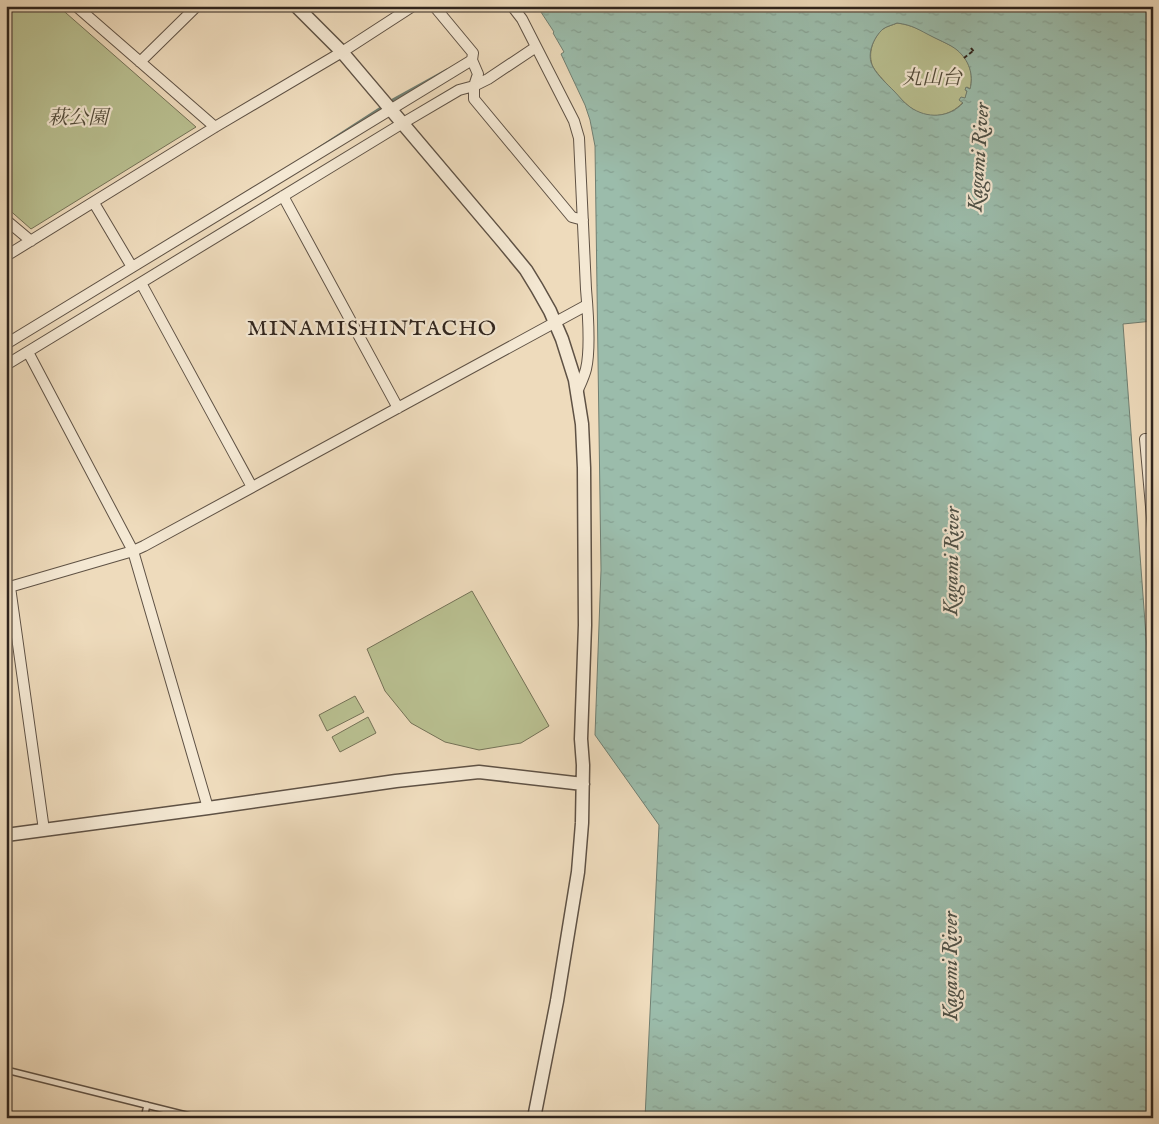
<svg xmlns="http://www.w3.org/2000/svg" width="1159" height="1124" font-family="'IM FELL English','Noto Serif JP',serif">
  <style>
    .park { fill: #b9c091; stroke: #747257 }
    .water { fill: url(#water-ripples); stroke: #707f72; fill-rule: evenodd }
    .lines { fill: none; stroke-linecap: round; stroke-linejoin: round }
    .stream { stroke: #707f72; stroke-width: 3 }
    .service-casing { stroke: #5f5245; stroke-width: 8 }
    .minor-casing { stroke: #5f5245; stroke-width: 12 }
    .tertiary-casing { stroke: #5f5245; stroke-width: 15 }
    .path { stroke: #2f241d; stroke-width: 2; stroke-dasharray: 4 2.5; stroke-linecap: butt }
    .service { stroke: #f4e8d3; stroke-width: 5 }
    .minor { stroke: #f4e8d3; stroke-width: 10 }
    .tertiary { stroke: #f4e8d3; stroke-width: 12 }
    .labels { text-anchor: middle; stroke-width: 4.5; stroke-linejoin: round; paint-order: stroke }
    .park-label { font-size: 20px; font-style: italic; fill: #524b3a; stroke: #f4e8d3 }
    .water-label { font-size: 21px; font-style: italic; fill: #4f5248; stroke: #f4e8d3 }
    .quarter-label { font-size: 22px; letter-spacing: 1px; fill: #2f241d; stroke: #f4e8d3 }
  </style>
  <defs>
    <pattern id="water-ripples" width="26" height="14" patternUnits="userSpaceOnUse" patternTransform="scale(1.25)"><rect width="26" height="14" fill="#9bbcab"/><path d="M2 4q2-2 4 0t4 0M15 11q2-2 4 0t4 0" fill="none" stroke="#86a193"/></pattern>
  </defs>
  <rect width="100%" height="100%" fill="#eedbbc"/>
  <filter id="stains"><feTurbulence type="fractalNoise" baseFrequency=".004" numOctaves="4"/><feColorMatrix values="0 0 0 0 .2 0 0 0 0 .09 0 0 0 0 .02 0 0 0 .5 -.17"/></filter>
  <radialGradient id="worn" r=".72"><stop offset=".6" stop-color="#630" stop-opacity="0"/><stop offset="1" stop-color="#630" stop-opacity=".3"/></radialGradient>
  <!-- park -->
  <path class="park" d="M6,6H58L196,127L31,229L6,207Z
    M897,23C913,25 920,30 934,37C941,41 951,45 958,50C969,60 974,74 970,89L967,87C968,94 964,103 958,107C949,115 933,118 922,114C911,110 903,101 895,93C889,86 877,74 873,67C867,54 873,37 883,29C887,26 893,25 897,23Z
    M472,591L549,726L521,743L479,750L445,742L411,723L385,691L367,649Z
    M355,696L364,712L327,731L319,715Z
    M368,717L376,733L340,752L332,737Z"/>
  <!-- water -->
  <path class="water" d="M537,6H1153V321L1123,324L1153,731V1118H645L659,825L595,735L601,570L595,146L590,120L585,105L561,54L564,52L553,33L554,32ZM897,23C913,25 919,30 933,37C941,41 951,45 957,50C969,60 974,75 970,89L966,87L965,90L967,91L965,98L961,97L959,100L963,103C949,118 927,119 910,107C904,103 899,96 894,91C887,84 878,76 873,67C866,55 873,38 883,29C887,26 893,25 897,23Z"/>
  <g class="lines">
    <!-- stream -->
    <path class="stream" d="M389,102L447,70
      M316,150L384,106"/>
    <defs>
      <path id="service" d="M6,1070L198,1118
        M144,1118L147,1105"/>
      <path id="minor" d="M76,6L215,127
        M434,6L473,53L472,60L478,74L474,86V99L572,217L583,220
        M512,6L522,19L574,121L579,138L586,289C588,312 591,348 586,369C584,377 580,385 577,392
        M140,62L197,6
        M283,196L398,408
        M94,203L132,267
        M6,220L31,241
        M6,256L215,127L342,52L413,6
        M141,283L252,487
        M6,344L472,60
        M28,352L133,551L208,808
        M6,365L403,123L459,90L474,86L488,79L536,47
        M1153,439H1145L1153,529
        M10,587L44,830
        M6,588L133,551L144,546L587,305"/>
      <path id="tertiary" d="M296,6L342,52L503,242L526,270L537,288L550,311L562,339L575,380L582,424L584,468L585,625L581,739L583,765L582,823L578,872L557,1001L534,1118
        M6,835L208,808L396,781L479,772L583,784"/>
    </defs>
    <!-- service casing -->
    <use href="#service" class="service-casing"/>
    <!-- minor casing -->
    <use href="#minor" class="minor-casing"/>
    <!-- tertiary casing -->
    <use href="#tertiary" class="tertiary-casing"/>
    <!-- path -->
    <path class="path" d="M971,48L975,53
      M964,58L973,51"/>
    <!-- service -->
    <use href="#service" class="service"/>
    <!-- minor -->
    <use href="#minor" class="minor"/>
    <!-- tertiary -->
    <use href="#tertiary" class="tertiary"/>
  </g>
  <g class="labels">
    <!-- park labels -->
    <g class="park-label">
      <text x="932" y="84">丸山台</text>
      <text x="78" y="124">萩公園</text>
    </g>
    <!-- water labels -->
    <g class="water-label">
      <text transform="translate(978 157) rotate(-86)" y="7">Kagami River</text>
      <text transform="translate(951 561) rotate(-89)" y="7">Kagami River</text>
      <text transform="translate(950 966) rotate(-90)" y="7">Kagami River</text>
    </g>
    <!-- quarter labels -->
    <g class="quarter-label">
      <text x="372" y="335">MINAMISHINTACHO</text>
    </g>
  </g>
  <!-- margin -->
  <rect width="1159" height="1124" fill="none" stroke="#eedbbc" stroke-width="25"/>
  <rect x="8" y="8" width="1144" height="1109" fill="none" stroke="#2f241d" stroke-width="2.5"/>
  <rect x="12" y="12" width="1134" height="1099" fill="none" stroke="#2f241d"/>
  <rect width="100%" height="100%" filter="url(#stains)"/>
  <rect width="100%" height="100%" fill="url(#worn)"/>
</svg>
